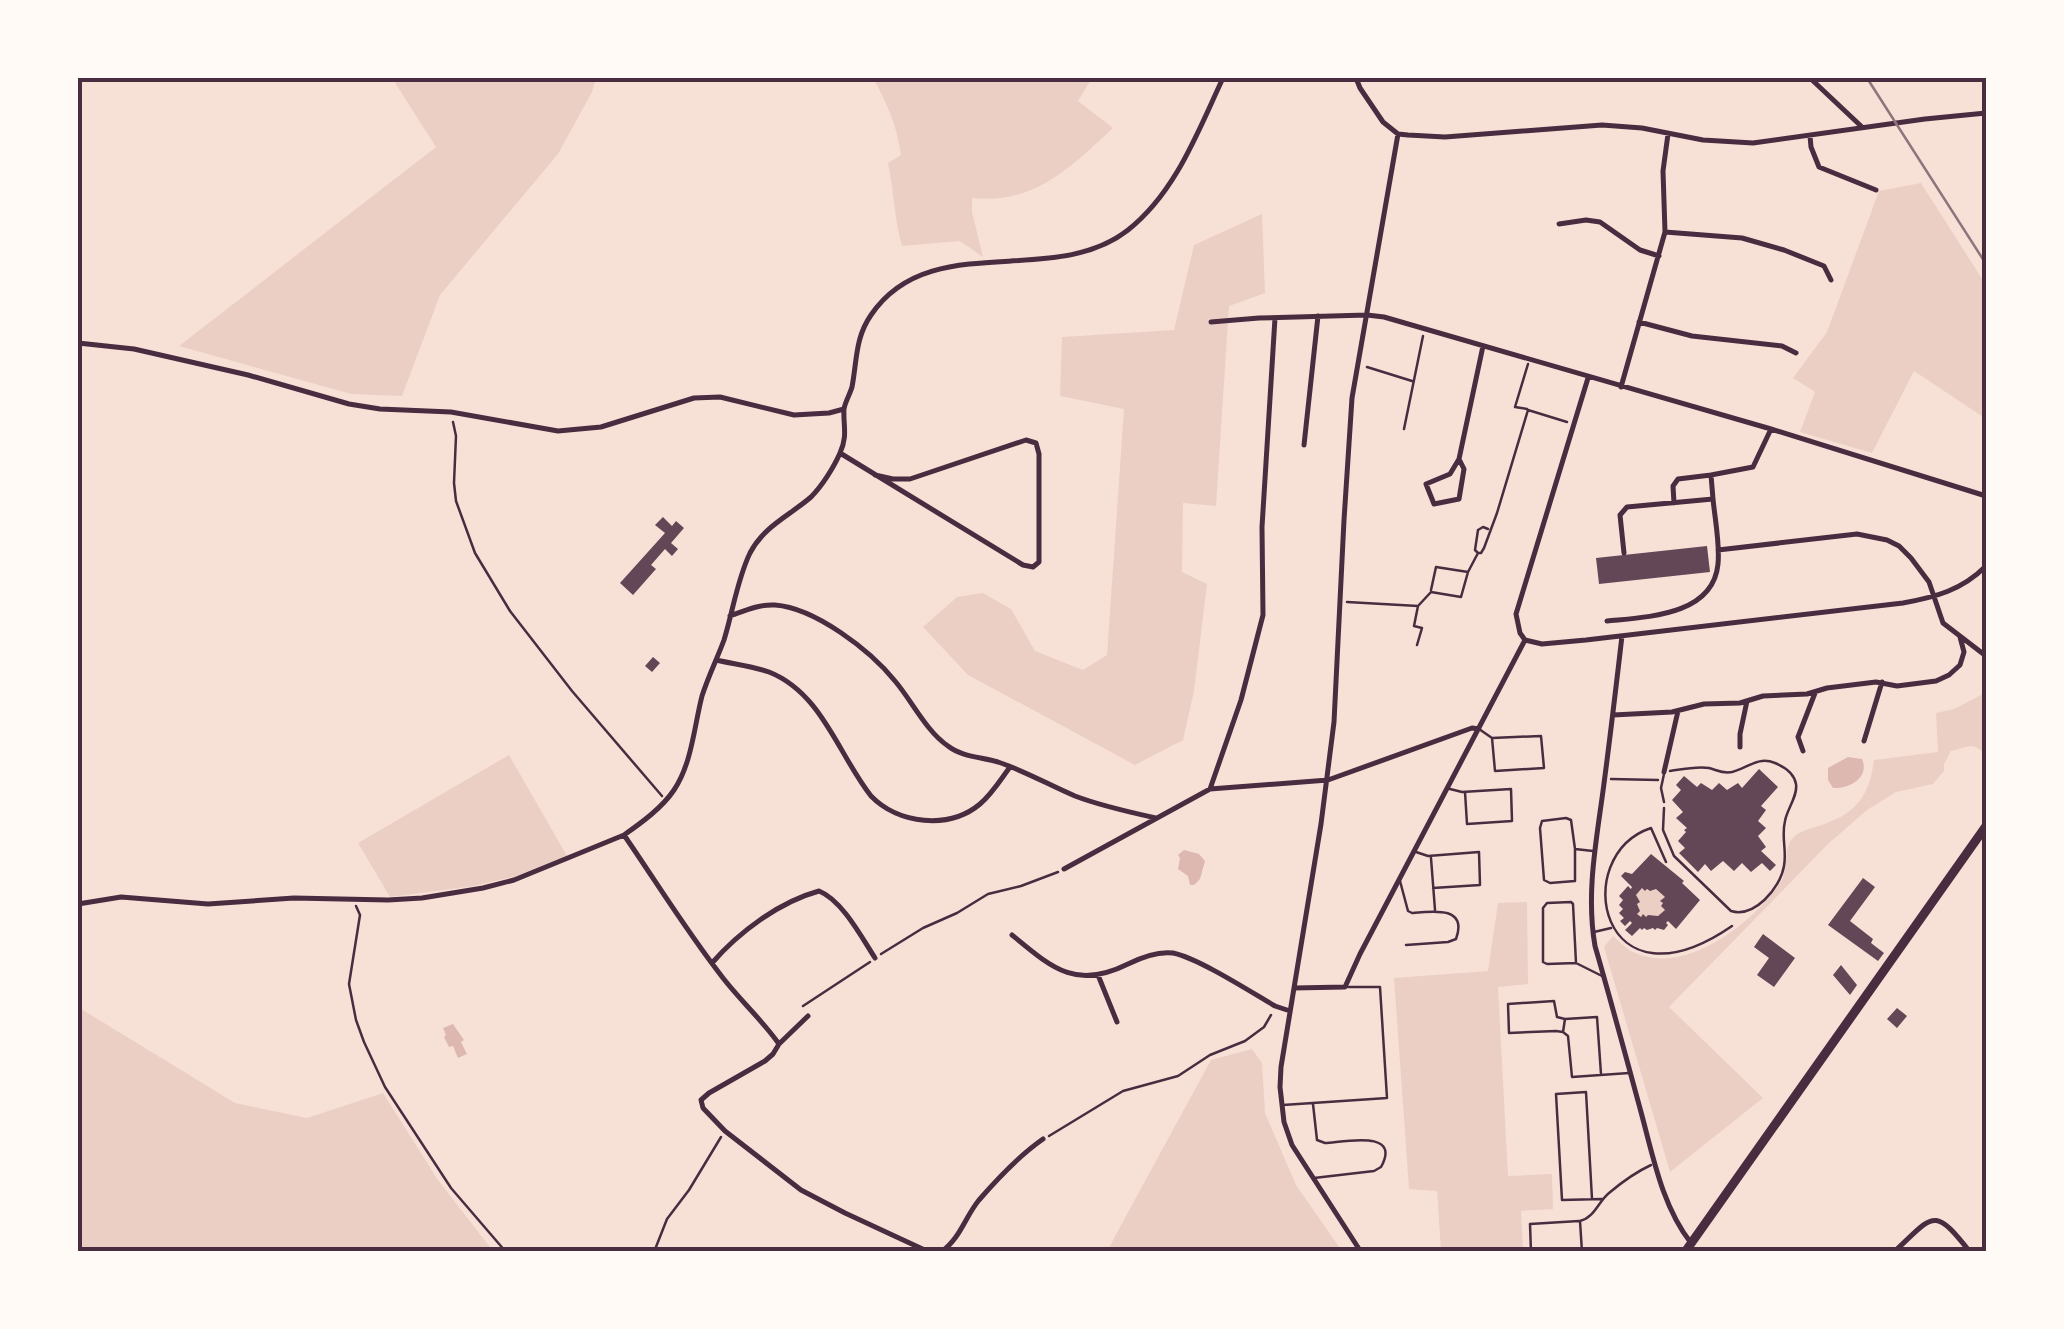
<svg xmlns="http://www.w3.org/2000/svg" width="2064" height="1329" font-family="Rubik,sans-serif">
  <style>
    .green { fill: #ebcfc5 }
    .water { fill: #dcb8b0 }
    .building { fill: #644757; fill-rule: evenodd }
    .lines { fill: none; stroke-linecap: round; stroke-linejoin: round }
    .path { stroke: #4a2c40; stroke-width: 2.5 }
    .service { stroke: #4a2c40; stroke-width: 2.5 }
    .minor { stroke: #4a2c40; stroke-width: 5 }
    .primary { stroke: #4a2c40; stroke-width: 9 }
    .rail { stroke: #8f747c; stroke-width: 2.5 }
    .neatline { fill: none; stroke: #4a2c40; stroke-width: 4 }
  </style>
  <rect width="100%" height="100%" fill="#f7e1d7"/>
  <!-- green -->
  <path class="green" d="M392,78H596L592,92L558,154L440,295L402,396L351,394L179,346L436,147Z
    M873,78H1092L1078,101L1113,128C1071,167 1034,205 972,198V212L983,257L960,241L902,246C894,218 894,191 888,163L901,155C897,126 887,103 873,78Z
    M1921,183L1986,285V419L1914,371L1872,453L1800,432L1815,392L1793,378L1827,332L1879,191Z
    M1262,214L1265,293L1229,306L1216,506L1183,503L1182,572L1207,584L1194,691L1183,740L1135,765L968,675L923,627L957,597L983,593L1011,609L1035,651L1083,670L1107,655L1124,409L1060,396L1062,337L1174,330L1194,245Z
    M1985,693L1986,755C1973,741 1968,747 1951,751L1944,764V771L1933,784L1896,792L1867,810L1828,844L1669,1007L1763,1098L1670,1172L1604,947L1613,936C1621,943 1628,951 1638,954C1689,974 1753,922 1780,883C1790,869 1782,852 1792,839C1799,831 1809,829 1819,826C1855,814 1869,798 1874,760L1938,752L1936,713L1954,709Z
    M509,755L567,856L516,876L474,886L390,897L358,843Z
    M1642,888L1645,891L1656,889L1665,897L1661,901L1663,903L1661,906L1665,910L1658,916L1646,917L1643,915L1641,917L1637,914L1640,911L1637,904L1639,902L1636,895Z
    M1527,902L1528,984L1498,987L1508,1176L1552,1174L1553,1209L1521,1211L1523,1251H1441L1437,1191L1409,1189L1394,978L1488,971L1498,903Z
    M78,1007L235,1103L307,1118L383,1093L438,1180L493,1251H78Z
    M1252,1049L1262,1063L1265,1113L1296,1185L1342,1251H1108L1114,1238L1211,1060Z"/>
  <!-- water -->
  <path class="water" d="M1848,757L1862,759C1870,777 1850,789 1833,788L1828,780V768Z
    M1184,850L1199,854L1205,861L1200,879L1194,885H1190L1188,876L1178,869L1180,858L1178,855Z
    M453,1024L464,1040L461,1042L467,1054L458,1058L453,1046L449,1047L444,1037L446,1035L443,1028Z"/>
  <!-- building -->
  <path class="building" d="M663,517L672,526L676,521L684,528L671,543L678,549L672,556L665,549L651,565L656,569L633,595L620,583L665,533L655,525Z
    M1707,546L1710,572L1599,584L1596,558Z
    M653,657L660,663L652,672L645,666Z
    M1759,769L1778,787L1761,806L1766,810L1758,821L1766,828L1758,836L1766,847L1761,851L1776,865L1770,871L1762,863L1751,872L1742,863L1734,871L1723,861L1711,871L1705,864L1698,872L1679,853L1685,848L1678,841L1686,832L1684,830L1687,828L1676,818L1683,812L1672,800L1681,790L1676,785L1684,776L1697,787L1701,783L1712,790L1719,783L1727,790L1738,783L1742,788Z
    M1651,854L1684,881L1682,883L1700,900L1676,929L1668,921L1666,923L1668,925L1664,930L1657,928L1655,930L1653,928L1647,930L1644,928L1642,930L1640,928L1632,936L1625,930L1632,923L1630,921L1625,926L1620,921L1624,918L1619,913L1623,909L1619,905L1623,900L1619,896L1628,886L1631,889L1632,887L1621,876L1625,872L1632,874ZM1642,888L1645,891L1647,889L1650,891L1656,889L1665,897L1660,901L1663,903L1661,906L1665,910L1658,916L1648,915L1646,917L1643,914L1641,917L1637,914L1640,911L1637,904L1640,902L1636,895Z
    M1863,878L1875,887L1850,921L1873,939L1871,943L1884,953L1878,961L1828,925Z
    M1763,934L1795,958L1774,987L1757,975L1769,958L1754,947Z
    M1841,965L1857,985L1850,995L1833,975Z
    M1897,1008L1907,1016L1897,1028L1887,1019Z"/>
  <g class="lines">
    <!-- path -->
    <path class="path" d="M1367,367L1412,381
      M1527,409L1515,407L1528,364
      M453,422L456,436L454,483L456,501L475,553L510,611L572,691L662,796
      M1404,429L1423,336
      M1478,553L1475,550L1478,530L1483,527L1488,529
      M1431,590L1436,567L1468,572
      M1347,602L1418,606
      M1417,645L1422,628L1414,626L1418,606L1431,592L1461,597L1468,572L1478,553H1481L1484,548L1497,513L1528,410L1567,422
      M1611,779L1658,780
      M1664,808L1663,830L1674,856L1731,911C1754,918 1780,889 1784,866C1787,850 1781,837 1785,821C1787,809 1798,796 1796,784C1794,773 1785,767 1775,763C1758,756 1748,768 1732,772C1723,774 1717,770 1709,768C1697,766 1683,769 1670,771
      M356,906L360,915L349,984L356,1020L364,1042L385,1087L451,1188L506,1252
      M881,954L923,928L957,913L988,894L1021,886L1058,872
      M803,1006L870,962
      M1049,1136L1123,1091L1178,1076L1210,1055L1245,1041L1264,1027L1271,1015
      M654,1252L667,1219L689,1190L721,1137"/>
    <!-- service -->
    <path class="service" d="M1479,729L1492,738L1541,736L1544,768L1495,771L1492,738
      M1664,774L1661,788L1664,802
      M1450,789L1462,792L1511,789L1512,821L1467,824L1465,792
      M1575,849V881L1550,883L1544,880L1540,828L1542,821L1566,818L1571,820L1575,849L1593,851
      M1416,852L1428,856L1479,852L1480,885L1433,888
      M1431,858L1435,910
      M1666,862L1651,828C1568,856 1600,1017 1732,926
      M1400,881L1408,911L1412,913C1433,911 1468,906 1456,939L1448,942L1406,945
      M1594,932L1611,928
      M1576,963L1573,904L1571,902L1547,903L1543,908V962L1547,964L1576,963L1602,976
      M1565,1019L1557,1017L1554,1001L1508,1004L1509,1033L1556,1031L1563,1032L1568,1036L1572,1077L1629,1073
      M1563,1032L1565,1019L1597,1017L1601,1074
      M1313,1104L1317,1140L1325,1143C1344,1142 1402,1129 1381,1167L1374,1171L1314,1178
      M1283,1105L1387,1098L1380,987H1348
      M1592,1199L1586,1092L1556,1094L1562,1200L1602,1199
      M1531,1252L1530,1224L1579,1221
      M1582,1252L1580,1221C1595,1217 1598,1202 1609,1193C1622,1182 1636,1172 1651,1165"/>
    <!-- minor -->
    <path class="minor" d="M1356,78L1360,88L1383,122L1398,134L1408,135L1445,137L1602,125L1642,128L1703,140L1753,143L1925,119L1986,113
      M1810,78L1862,127
      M1810,136L1811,147L1819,167L1876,190
      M1559,224L1586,220L1600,222L1640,250L1659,256
      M1665,232L1742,238L1784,250L1824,266L1831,280
      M1211,322L1259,318L1367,315L1384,317L1771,429L1986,496
      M1639,322L1692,336L1782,346L1796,353
      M78,343L134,349L248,375L349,404L380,409L451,412L558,431L601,427L694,398L720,397L794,415L829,413L844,409
      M1621,387L1665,232L1663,171L1668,134
      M1304,445L1318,316
      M840,453L1023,565L1033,567L1039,562V454L1036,443L1026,440L910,479H893L875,475
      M1459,459L1450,474L1426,484L1434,504L1459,499L1464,469L1459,459L1483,346
      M1711,475L1753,467L1771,429
      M1718,550L1857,534L1887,540L1899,546L1911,558L1929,582L1943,623L1986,656
      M1624,553L1620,515L1627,507L1713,499L1711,475L1678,479L1673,486L1674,503
      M730,616C744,611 759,604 775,605C815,608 870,650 895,681C912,701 926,731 948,746C962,757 981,757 998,762C1025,771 1049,785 1075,796C1101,806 1129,812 1156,818
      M1607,621C1646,617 1713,616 1718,564C1720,543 1715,520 1713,499
      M1622,636C1616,687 1610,739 1603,791C1596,843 1586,894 1595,946C1611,1001 1626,1057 1641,1112C1653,1156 1662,1206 1691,1243
      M1525,640L1542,644L1586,640L1903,603C1936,597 1962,590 1986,566
      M1525,640L1520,633L1516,614L1588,378
      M716,660C733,664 752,666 769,672C822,693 838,754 871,796C898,824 949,830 980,804C992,794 1001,779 1010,767
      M1613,715L1672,712L1704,704L1740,703L1763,696L1807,694L1827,688L1876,682L1897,686L1936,681L1949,675L1960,665L1964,652L1960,637
      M1864,741L1882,682
      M1740,747V734L1747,701
      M1803,751L1798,737L1815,693
      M1664,772L1678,711
      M1210,789L1241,700L1263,615L1262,527L1275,318
      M624,835C657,883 687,932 723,978C740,1000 762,1020 779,1044L773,1054L765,1061L709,1093L701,1100L703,1108L725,1131L801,1190L845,1213L929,1252
      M1064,869L1210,789L1328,780L1472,728L1479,729
      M78,904L121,897L208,904L294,898L388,900L422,898L483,888L514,880L624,835C641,823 662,808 674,790C692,763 694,727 702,696C708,677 717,659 724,640C733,611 737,580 750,553C764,526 789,516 811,497C822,486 834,467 840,453C848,436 843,425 844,409C845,402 850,394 852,387C857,361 855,338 871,315C930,228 1053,289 1128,230C1176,192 1198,131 1223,78
      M1012,935C1053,969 1076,990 1128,964C1142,957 1157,951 1173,953C1198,958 1251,992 1275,1006L1290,1011
      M712,963C739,932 779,902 819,891C842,900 862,938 875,958
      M1098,975L1117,1022
      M1294,988L1345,987L1360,954L1525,640
      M779,1044L808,1016
      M941,1252C960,1239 965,1217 979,1200C998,1178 1020,1155 1043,1139
      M1361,1252L1292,1145L1284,1122L1280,1087L1281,1067L1321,824L1334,722L1344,520L1352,398L1398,134
      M1894,1252C1934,1215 1933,1205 1970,1252"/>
    <!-- primary -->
    <path class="primary" d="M1685,1252L1986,826"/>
    <!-- rail -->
    <path class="rail" d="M1867,78L1986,264"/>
  </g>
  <!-- border -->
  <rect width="2064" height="1329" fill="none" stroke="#fffaf5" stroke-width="160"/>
  <rect x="80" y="80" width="1904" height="1169" class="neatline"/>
</svg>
